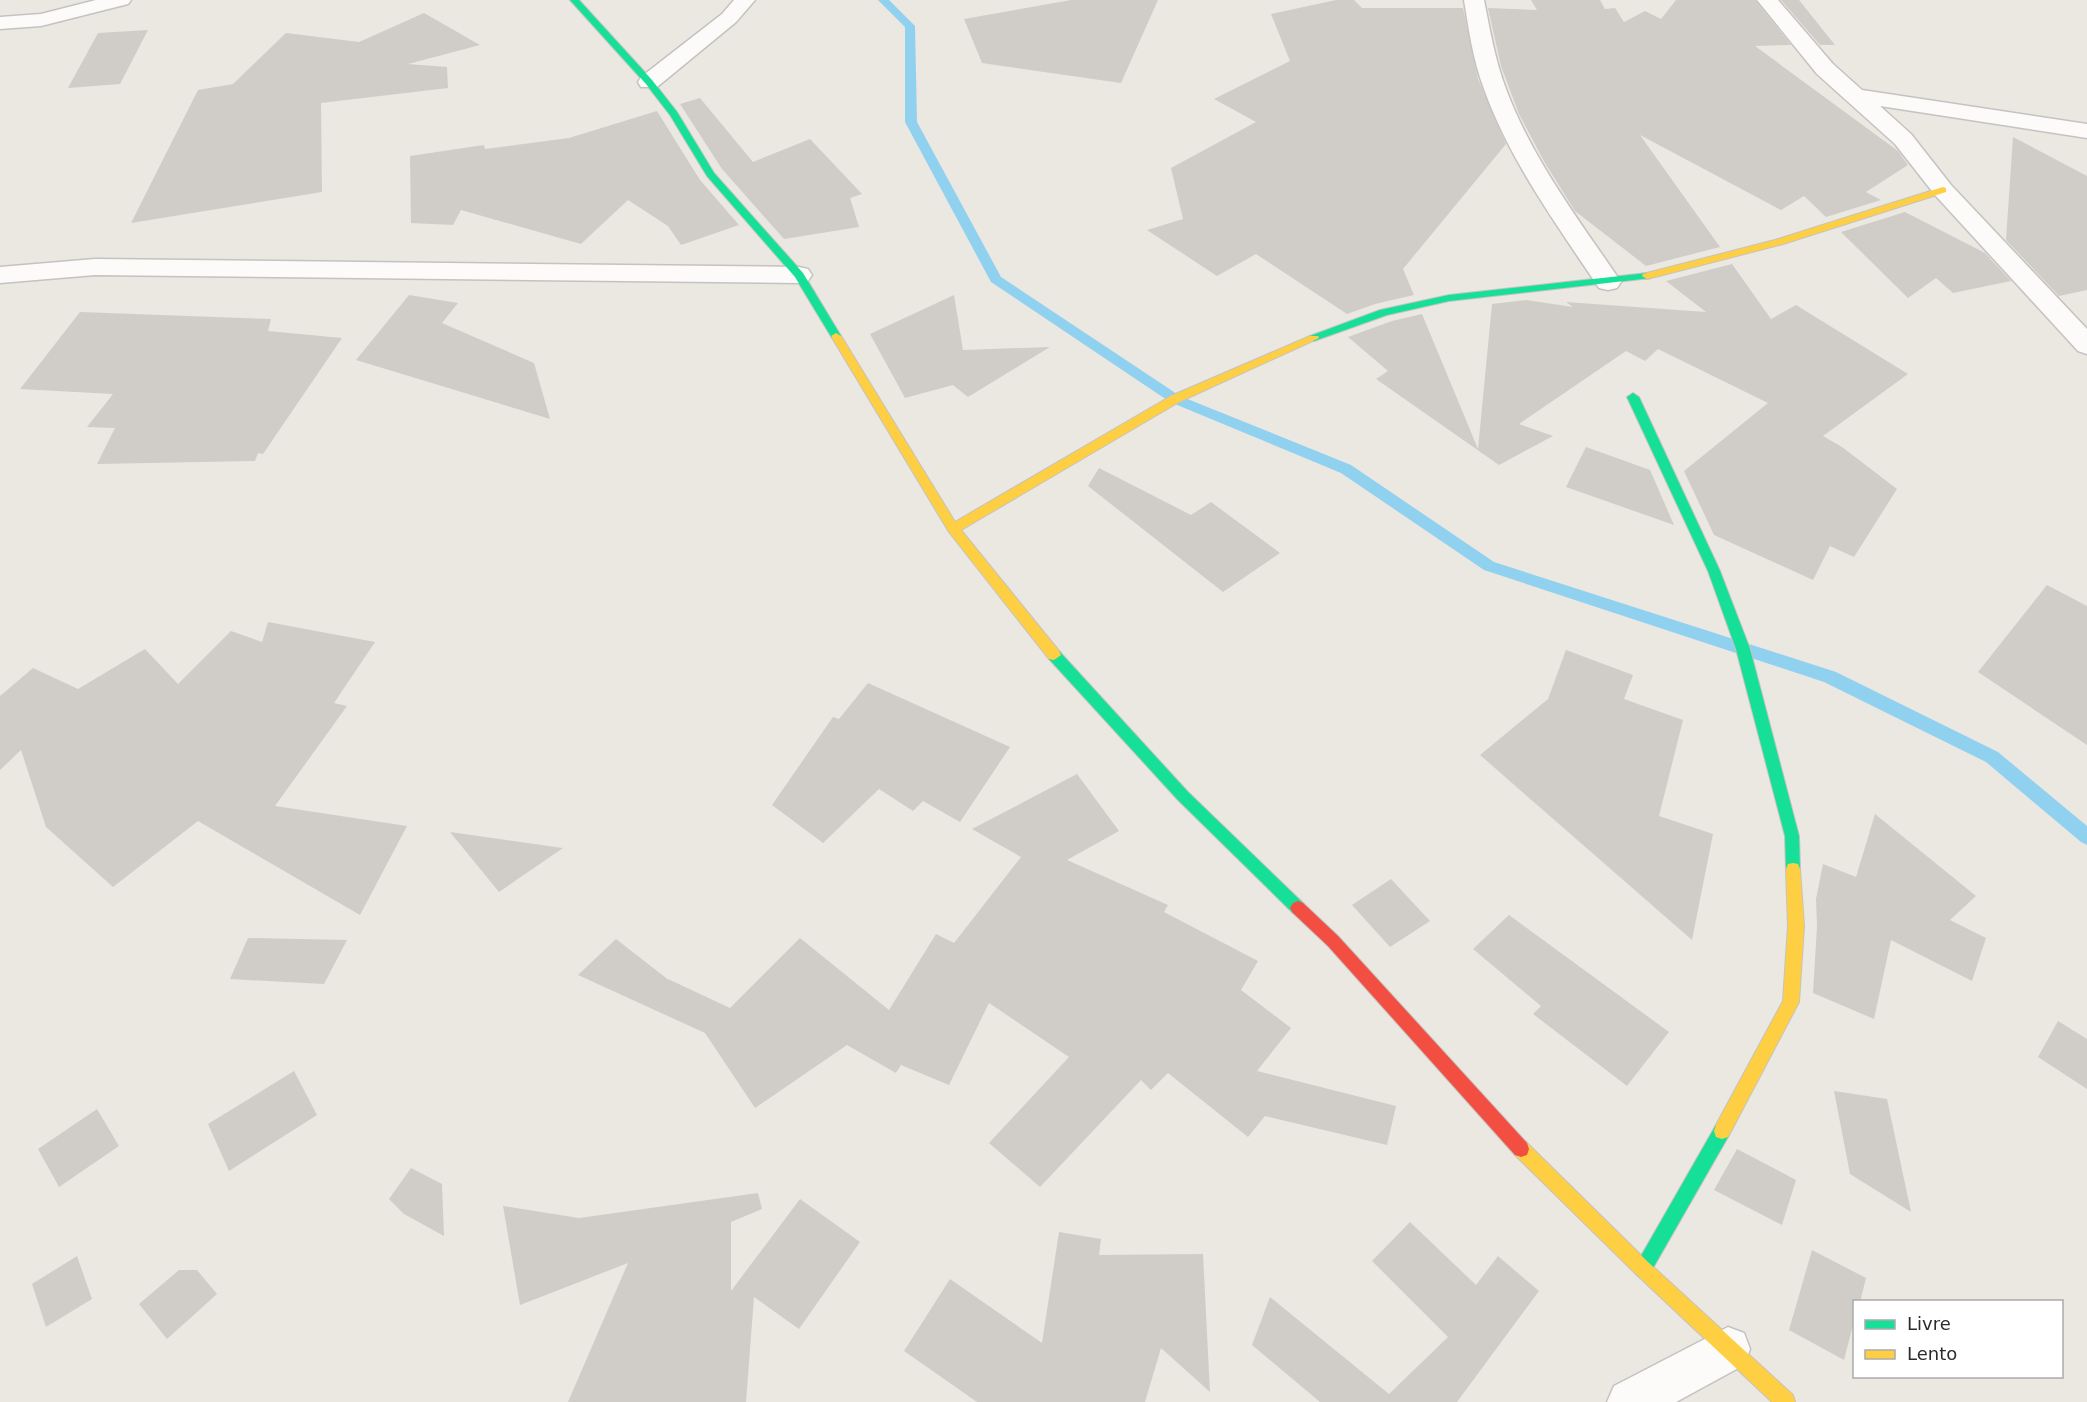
<svg xmlns="http://www.w3.org/2000/svg" width="2087" height="1402" font-family="'DejaVu Sans',sans-serif">
  <style>
    .lines { fill: none; stroke-linecap: round; stroke-linejoin: round }
    .stream { fill: #91d1f0; fill-rule: evenodd }
    .building { fill: #d0cdc8 }
    .street-casing { stroke: #c4c3c2; stroke-width: 3 }
    .fast-casing { stroke: #c4c3c2; stroke-width: 2 }
    .slow-casing { stroke: #c4c3c2; stroke-width: 2 }
    .jam-casing { stroke: #c4c3c2; stroke-width: 2 }
    .street { fill: #fcfbfa; fill-rule: evenodd }
    .fast { fill: #16e098; fill-rule: evenodd }
    .slow { fill: #ffcf43; fill-rule: evenodd }
    .jam { fill: #f24e42; fill-rule: evenodd }
  </style>
  <rect width="100%" height="100%" fill="#ebe7e1"/>
  <g class="lines">
    <!-- stream -->
    <path class="stream" d="M878,0H889L915,26L917,122L1001,277L1180,396L1351,465L1494,562L1836,672L1998,752L2087,826V845L2081,842L1986,762L1824,682L1484,570L1341,473L1170,402L991,282L905,122V27Z"/>
  </g>
  <!-- building -->
  <path class="building" d="M1071,0H1158L1121,83L982,63L964,19Z
    M1336,0H1354L1362,8H1463L1478,79L1506,144L1403,269L1414,295L1375,304L1347,314L1256,254L1217,276L1147,230L1183,219L1171,168L1256,122L1214,99L1290,61L1271,14Z
    M1531,0H1600L1605,9L1615,8L1624,22L1645,11L1661,19L1676,0H1755L1791,45L1755,46L1898,151L1908,165L1866,192L1881,200L1826,217L1804,196L1781,210L1640,135L1720,247L1646,266L1575,211L1545,163L1519,114L1501,66L1488,8L1537,10Z
    M1781,0H1799L1835,45H1820Z
    M424,13L480,45L408,64L447,67L448,88L321,103L322,192L131,223L198,90L233,84L286,33L359,42Z
    M148,30L120,84L68,88L98,33Z
    M700,98L753,162L810,139L862,194L850,198L859,227L784,239L722,169L680,104Z
    M657,111L700,180L739,225L681,245L668,226L628,200L581,244L461,210L453,225L411,223L410,156L484,145L485,149L569,138Z
    M2013,137L2087,176V290L2059,296L2006,240Z
    M1905,212L1985,253L2011,281L1953,293L1936,278L1908,298L1841,232Z
    M1732,264L1771,319L1796,305L1908,374L1823,436L1842,447L1897,489L1854,557L1830,546L1813,580L1714,535L1684,471L1768,403L1658,349L1645,361L1626,351L1519,424L1553,436L1499,465L1376,379L1388,371L1348,337L1392,321L1422,314L1478,449L1492,304L1526,300L1573,307L1566,302L1706,312L1666,281Z
    M409,295L458,303L442,323L534,363L550,419L356,360Z
    M954,295L963,350L1050,347L968,397L953,385L905,398L870,334Z
    M80,312L271,319L268,331L342,338L263,454L258,453L255,461L97,464L115,428L87,427L113,394L20,389Z
    M1586,447L1650,470L1674,525L1566,487Z
    M1099,468L1191,515L1211,502L1280,553L1223,592L1088,486Z
    M2047,585L2087,606V745L1978,672Z
    M268,622L375,642L334,703L347,706L275,806L407,826L360,915L198,821L113,887L46,827L21,750L0,770V696L33,668L78,689L145,649L178,684L231,631L262,642Z
    M1566,650L1633,675L1624,699L1683,720L1659,816L1713,834L1692,940L1480,755L1548,699Z
    M868,683L1010,747L960,822L923,801L913,811L879,789L823,843L772,805L833,717L839,719Z
    M1077,774L1119,831L1067,860L1168,905L1164,912L1258,961L1241,990L1291,1028L1257,1071L1396,1106L1387,1145L1265,1116L1248,1137L1168,1073L1151,1090L1141,1080L1040,1187L989,1143L1069,1057L989,1003L949,1085L901,1065L896,1073L847,1045L755,1108L705,1033L578,975L616,939L670,981L668,979L730,1008L800,938L889,1010L936,934L954,943L1021,857L972,829Z
    M1875,814L1976,896L1950,920L1986,938L1972,981L1891,940L1874,1019L1813,993L1817,926L1816,899L1823,864L1856,877Z
    M450,832L563,848L499,892Z
    M1391,879L1430,921L1390,947L1352,905Z
    M1509,915L1669,1032L1627,1086L1533,1014L1541,1006L1473,949Z
    M248,938L347,940L324,984L230,979Z
    M2058,1021L2087,1039V1089L2038,1057Z
    M294,1071L317,1115L229,1171L208,1124Z
    M1834,1091L1887,1099L1911,1212L1850,1174Z
    M97,1109L119,1146L59,1187L38,1149Z
    M1737,1149L1796,1180L1782,1225L1714,1190Z
    M411,1168L442,1184L444,1236L404,1214L389,1199Z
    M758,1193L762,1209L731,1222V1291L800,1199L860,1242L799,1329L754,1297L746,1402H568L628,1263L520,1305L503,1206L579,1218Z
    M1410,1222L1476,1285L1498,1256L1539,1291L1457,1402H1320L1252,1345L1270,1297L1389,1394L1448,1337L1372,1261Z
    M1059,1232L1101,1239L1099,1255L1203,1254L1210,1392L1161,1348L1145,1402H977L904,1351L950,1279L1042,1343Z
    M1812,1250L1866,1278L1860,1302H1854V1321L1844,1360L1789,1330Z
    M77,1256L92,1299L46,1327L32,1284Z
    M179,1270H197L217,1294L167,1339L139,1304Z"/>
  <g class="lines">
    <defs>
      <path id="street" d="M96,0H131L128,4L41,26L0,29V17L41,14Z
        M734,0H755L736,22L657,87H641L638,82L641,77L722,14Z
        M1464,0H1484C1490,30 1495,60 1506,89C1532,159 1579,220 1621,282L1617,288L1608,290L1599,288C1557,225 1510,161 1484,89C1473,60 1469,31 1464,0Z
        M1757,0H1778L1833,64L1862,90L2087,124V138L1880,106L1911,134L1951,185L2087,329V354L2078,351L1935,195L1895,144L1817,74Z
        M95,259L799,267L808,269L812,275L808,281L799,283L95,275L0,283V267Z
        M1728,1327L1744,1333L1750,1349L1744,1365L1676,1402H1607L1614,1386Z"/>
      <path id="fast" d="M570,0H579L652,80L677,112L714,173L803,273L841,336L840,338H832L795,277L707,176L670,115L646,84Z
        M1647,273L1651,274V278L1449,301L1387,315L1314,341L1309,338L1310,336L1380,310L1449,295Z
        M1633,393L1639,397L1720,571L1750,649L1799,836L1800,869L1798,874L1793,875L1788,874L1786,869L1785,836L1736,649L1708,571L1627,397Z
        M1054,650L1059,651L1188,792L1303,903L1306,908L1303,913L1298,915L1293,913L1178,800L1049,659L1047,655Z
        M1722,1123L1728,1125L1730,1131L1728,1137L1649,1275L1643,1278L1637,1275L1634,1269L1637,1263L1716,1125Z"/>
      <path id="slow" d="M1943,187L1946,188V192L1783,244L1647,279L1642,276L1643,274L1775,240Z
        M836,333L841,336L955,522L1171,396L1310,336H1318L1319,338L1179,402L961,530L1059,651L1061,655L1054,660L1049,659L949,532L831,336Z
        M1793,863L1798,864L1800,869L1804,926L1799,1002L1728,1137L1722,1139L1716,1137L1714,1131L1716,1125L1783,1001L1788,926L1786,869L1788,864Z
        M1521,1141L1527,1143L1649,1263L1793,1395L1795,1402H1772L1637,1275L1515,1155L1513,1149L1515,1143Z"/>
      <path id="jam" d="M1298,901L1303,903L1338,936L1527,1143L1529,1149L1527,1155L1521,1157L1515,1155L1328,946L1293,913L1290,908L1293,903Z"/>
    </defs>
    <!-- street casing -->
    <use href="#street" class="street-casing"/>
    <!-- fast casing -->
    <use href="#fast" class="fast-casing"/>
    <!-- slow casing -->
    <use href="#slow" class="slow-casing"/>
    <!-- jam casing -->
    <use href="#jam" class="jam-casing"/>
    <!-- street -->
    <use href="#street" class="street"/>
    <!-- fast -->
    <use href="#fast" class="fast"/>
    <!-- slow -->
    <use href="#slow" class="slow"/>
    <!-- jam -->
    <use href="#jam" class="jam"/>
  </g>
  <!-- legend -->
  <rect x="1853" y="1300" width="210" height="78" fill="#ffffff" stroke="#ababab" stroke-width="1.5"/>
  <rect x="1865" y="1320" width="30" height="9" fill="#16e098" stroke="#ababab" stroke-width="1.5"/>
  <text x="1907" y="1330" font-size="18" fill="#2c2c2c">Livre</text>
  <rect x="1865" y="1350" width="30" height="9" fill="#ffcf43" stroke="#ababab" stroke-width="1.5"/>
  <text x="1907" y="1360" font-size="18" fill="#2c2c2c">Lento</text>
</svg>
